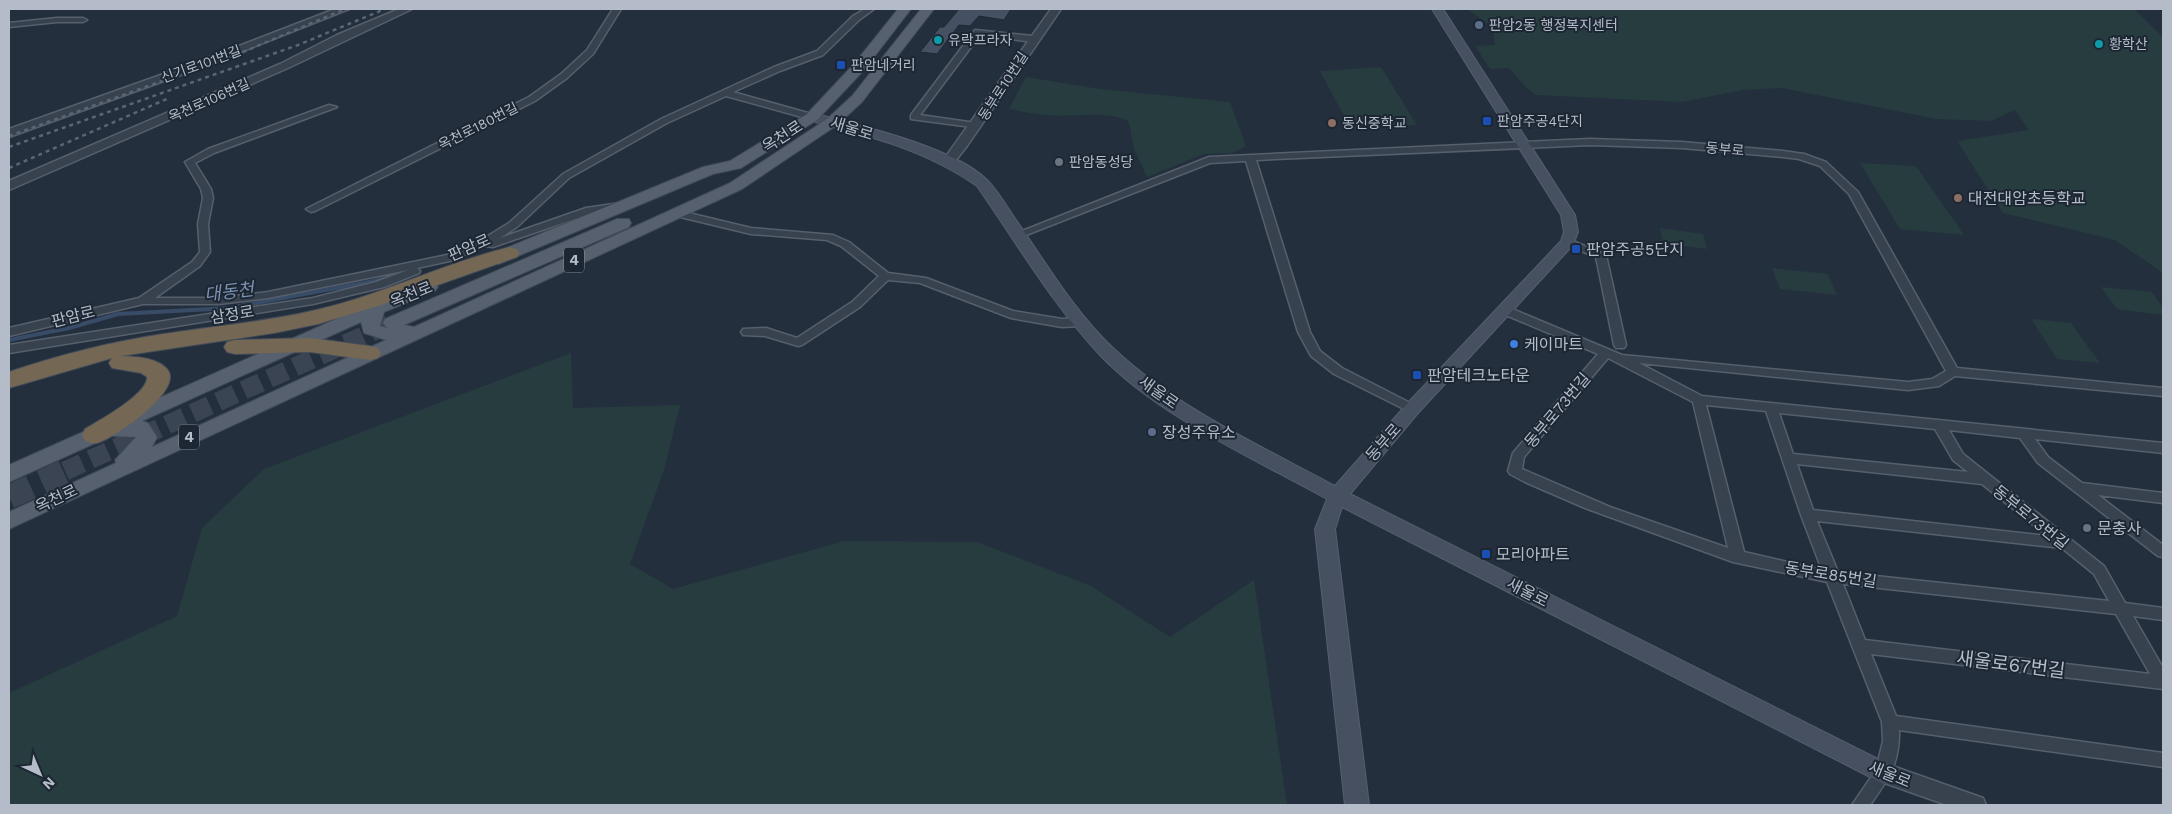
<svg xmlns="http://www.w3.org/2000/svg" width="2172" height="814" font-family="'Work Sans','Noto Sans KR',sans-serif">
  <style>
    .green { fill: #263c3f }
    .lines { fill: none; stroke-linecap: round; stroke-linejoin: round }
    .stream { stroke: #394c67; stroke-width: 4 }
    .building { fill: #455162; stroke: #1f2835 }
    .primary-tunnel-far1 { stroke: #3a4453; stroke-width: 19; stroke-dasharray: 19 9; stroke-linecap: butt }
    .primary-tunnel { stroke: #3a4453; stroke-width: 24; stroke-dasharray: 24 12; stroke-linecap: butt }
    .minor-casing { stroke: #565f6c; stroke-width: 3 }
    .tertiary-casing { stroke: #565f6c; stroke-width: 3 }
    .secondary-casing { stroke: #565f6c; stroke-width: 2 }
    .primary-casing { stroke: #414a57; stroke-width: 2 }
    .motorway-casing { stroke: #434c59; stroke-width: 2 }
    .minor { fill: #38414e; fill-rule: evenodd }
    .tertiary { fill: #38414e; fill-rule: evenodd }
    .secondary { fill: #465061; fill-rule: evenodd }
    .primary { fill: #56606e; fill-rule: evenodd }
    .motorway { fill: #746855; fill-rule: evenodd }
    .rail { stroke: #5a6575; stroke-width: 2.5; stroke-dasharray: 4 4; stroke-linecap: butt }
    .service-dot { fill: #5c6f8a; stroke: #1d2633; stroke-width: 2 }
    .culture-dot { fill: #0f9aa8; stroke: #1d2633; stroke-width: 2 }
    .transit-dot { fill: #1a4fb4; stroke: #1d2633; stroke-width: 2 }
    .education-dot { fill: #8d6e63; stroke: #1d2633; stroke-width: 2 }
    .worship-dot { fill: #6b7280; stroke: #1d2633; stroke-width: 2 }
    .shop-dot { fill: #3f7fe0; stroke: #1d2633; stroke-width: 2 }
    .labels { text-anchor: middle; stroke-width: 4; stroke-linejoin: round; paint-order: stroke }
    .far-poi-label { font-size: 14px; fill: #b4bcc9; stroke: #1d2633; text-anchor: start }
    .far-street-label { font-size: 14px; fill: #b4bcc9; stroke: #1d2633 }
    .shield { fill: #1d2633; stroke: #878f9c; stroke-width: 1 }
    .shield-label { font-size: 15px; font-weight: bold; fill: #b4bcc9 }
    .street-label { font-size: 16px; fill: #b4bcc9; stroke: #1d2633 }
    .poi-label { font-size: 16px; fill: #b4bcc9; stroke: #1d2633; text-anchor: start }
    .water-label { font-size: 18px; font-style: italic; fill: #7c92b1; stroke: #1d2633 }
    .near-street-label { font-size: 19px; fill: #b4bcc9; stroke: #1d2633 }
  </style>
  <rect width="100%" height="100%" fill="#242f3e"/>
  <!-- green -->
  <path class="green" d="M1467,9H2134L2163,37V273L2115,240L2003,213L1957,141L2029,130L2015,110L1991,121L1936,119L1782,88L1743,90L1682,102L1536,95L1525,86L1509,68L1490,69L1475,46L1495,45L1493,27Z
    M1381,67L1417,125L1351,129L1320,71Z
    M1026,77L1100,89L1230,102L1246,146L1232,153L1204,154L1147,177L1134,149L1130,127L1127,120C1099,110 1073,118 1044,115C1032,114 1020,111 1009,109Z
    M1860,163L1916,166L1964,235L1900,229Z
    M1660,228L1703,234L1707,249L1663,243Z
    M1772,268L1828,274L1837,295L1780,289Z
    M2101,287L2152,292L2163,308V315L2117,309Z
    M2031,319L2071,323L2100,363L2057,359Z
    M571,353L573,408L680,405L664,470L630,564L673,589L844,541L977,542L1091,586L1170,637L1254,580L1287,805H9V693L177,616L202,528L264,469Z"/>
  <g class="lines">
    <!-- stream -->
    <path class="stream" d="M9,340L69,328L118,314L230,308L374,281L407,271"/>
  </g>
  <!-- building -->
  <path class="building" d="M959,9H1011L1004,20L979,16L970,26L959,25L937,54L920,52L940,27H944Z"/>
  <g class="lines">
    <!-- primary-tunnel-far1 -->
    <path class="primary-tunnel-far1" d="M65,471L392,323"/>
    <!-- primary-tunnel -->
    <path class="primary-tunnel" d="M9,497L68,470"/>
    <defs>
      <path id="minor" d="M613,9H621L593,54L567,78L535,101L315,211L311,212L306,209L529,97L561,74L587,50Z
        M865,9H874L859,20L823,55L780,71L733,92L815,115V119H809L726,96L667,123L569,178L517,227L500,238L586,208L620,203L624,204V208L592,213L493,247L484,246L454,260L417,268L420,271L419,273L384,287L313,304L9,353V345L313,298L376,282L408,270L268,298L219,304H143L9,336V328L139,298L192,262L200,252L198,224L203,198L201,189L185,162L208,149L329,105L337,107L214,153L195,163L211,189L213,198L208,224L210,252L200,266L155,298H219L268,292L447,255L483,239L509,223L563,174L661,119L774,67L817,51L853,16Z
        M57,18H83L87,20L83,22H57L9,27V23Z
        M975,30L1033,36L1037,39L1033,42L980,35L920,115L976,123L979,124V128L911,119V115Z
        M1590,139L1682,142L1783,151L1804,154L1826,162L1858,192L1957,368L2163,388V396L1955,376L1939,386L1908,390L1639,363L1702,396L2163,443V453L2035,439L2048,457L2082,483L2163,493V503L2098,495L2163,545V557L2158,556L2038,463L2020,438L1949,430L1963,454L2104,566L2125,603L2163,608V620L2133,616L2163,668V689L1871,654L1896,716L2163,753V767L1899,730C1900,763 1888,780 1870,805H1852L1876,770L1883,741L1882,722L1827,582L1733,562L1585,508L1525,482L1510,474L1508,471L1513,453L1598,354L1501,313L1499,310L1501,307L1505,306L1622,355L1908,382L1932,379L1946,371L1849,194L1820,166L1799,159L1783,157L1682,148L1590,145L1256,160L1310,332L1320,351L1342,368L1416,406L1418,409L1412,413L1334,374L1311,356L1298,332L1246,161L1210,163L1021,237L1017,238L1012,235L1209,157ZM1608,358L1693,402L1728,548L1610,507L1522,469L1524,457ZM1706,405L1766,411L1801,515L1822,570L1744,552ZM1779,413L1935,429L1953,460L1968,472L1793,454ZM1797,464L1982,484L2047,536L1813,510ZM1817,521L2062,548L2094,574L2109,601L1838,572ZM1843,584L2116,614L2150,674L1865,640Z
        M676,210L751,228L833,235L849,242L888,273L926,278L1013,311L1062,319L1080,318L1086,322L1080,326L1062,327L1011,318L920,283L888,280L860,307L802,345L798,346L765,336L743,335L741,332L743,329L766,328L797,338L852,302L879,276L841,246L827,240L751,234L672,215V211Z
        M1568,239L1606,255L1626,345L1624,348H1616L1614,345L1596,257L1564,244V240Z"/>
      <path id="tertiary" d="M335,9H349L208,65L9,137V129L200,61Z
        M399,9H412L288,68L9,190V181L280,64L337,35Z
        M1051,9H1061L967,146L952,165H944L942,162Z
        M1884,763L1983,798L1986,805H1947L1876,780L1873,773L1876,766Z"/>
      <path id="secondary" d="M1432,9H1443L1575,215L1578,232L1573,245L1418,413L1350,494L1892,766L1896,773L1892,780L1884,784L1876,780L1342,507L1335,529L1369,805H1345L1315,529L1327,499C1253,458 1158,416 1100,355C1053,305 1016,242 977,186C926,150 867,135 807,120L806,117L812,113C858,125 954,147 987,180C998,191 1007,207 1016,220C1046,263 1075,313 1114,349C1177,408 1259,445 1335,486L1406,405L1561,241L1564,232L1561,215Z"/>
      <path id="primary" d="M898,9H911L864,70L817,120L741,168L713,174L499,264H487L484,260L487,256L703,167L730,161L807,114L854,64Z
        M921,9H934L862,102L837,125L742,189L9,529V512L116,463L115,460L136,437L111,436L9,482V465L372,303L429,282L435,283L438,287L435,291L384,312L380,326L387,328L383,323L385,319L617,219H629L631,223L629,227L404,325L414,327L730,183L827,119L852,96ZM361,322L364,333L386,340L152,447L157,437L148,423L142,421Z"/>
      <path id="motorway" d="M510,247L517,249L520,253L517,257L381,305L318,324L274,333L121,356C136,357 155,357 166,368C188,388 114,439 97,443C93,444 89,442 85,441L82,435L85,429C100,420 148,394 147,377L141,373L112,368L109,363L112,358L9,388V372C59,355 110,342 163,334C214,326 265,322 316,310C382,295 444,263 510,247Z
        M310,338L370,346L378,348L381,353L378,358L370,360L310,352L235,354L227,352L224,347L227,342L235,340Z"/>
    </defs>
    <!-- minor casing -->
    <use href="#minor" class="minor-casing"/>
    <!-- tertiary casing -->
    <use href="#tertiary" class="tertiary-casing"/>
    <!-- secondary casing -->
    <use href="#secondary" class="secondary-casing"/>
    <!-- primary casing -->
    <use href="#primary" class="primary-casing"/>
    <!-- motorway casing -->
    <use href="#motorway" class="motorway-casing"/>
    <!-- minor -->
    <use href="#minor" class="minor"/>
    <!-- tertiary -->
    <use href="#tertiary" class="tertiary"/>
    <!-- secondary -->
    <use href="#secondary" class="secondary"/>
    <!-- primary -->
    <use href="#primary" class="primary"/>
    <!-- motorway -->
    <use href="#motorway" class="motorway"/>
    <!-- rail -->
    <path class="rail" d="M9,136L243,52L345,9
      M9,147L298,45L385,9
      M9,168L169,98"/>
  </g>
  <!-- markers -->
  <g class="service-dot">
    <circle cx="1479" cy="25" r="5"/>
    <circle cx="1152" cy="432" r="5"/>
  </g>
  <g class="culture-dot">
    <circle cx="938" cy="40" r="5"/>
    <circle cx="2099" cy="44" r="5"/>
  </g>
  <g class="transit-dot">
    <rect x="836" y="60" width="10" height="10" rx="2.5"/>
    <rect x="1482" y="116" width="10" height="10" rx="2.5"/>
    <rect x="1571" y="244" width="10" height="10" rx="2.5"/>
    <rect x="1412" y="370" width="10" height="10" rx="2.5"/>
    <rect x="1481" y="549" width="10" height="10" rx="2.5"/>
  </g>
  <g class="education-dot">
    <circle cx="1332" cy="123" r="5"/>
    <circle cx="1958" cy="198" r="5"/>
  </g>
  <g class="worship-dot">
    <circle cx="1059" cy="162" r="5"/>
    <circle cx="2087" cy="528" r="5"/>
  </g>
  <circle class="shop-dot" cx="1514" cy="344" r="5"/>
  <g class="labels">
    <!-- far-poi labels -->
    <g class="far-poi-label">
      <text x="1489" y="30">판암2동 행정복지센터</text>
      <text x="948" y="45">유락프라자</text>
      <text x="2109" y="49">황학산</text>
      <text x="851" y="70">판암네거리</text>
      <text x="1497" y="126">판암주공4단지</text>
      <text x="1342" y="128">동신중학교</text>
      <text x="1069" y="167">판암동성당</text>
    </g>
    <!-- far-street labels -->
    <g class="far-street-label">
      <text transform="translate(201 64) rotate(-20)" y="5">신기로101번길</text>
      <text transform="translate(1003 86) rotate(-57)" y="5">동부로10번길</text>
      <text transform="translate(209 100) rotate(-24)" y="5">옥천로106번길</text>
      <text transform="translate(478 126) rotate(-27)" y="5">옥천로180번길</text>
      <text transform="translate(1725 149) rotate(5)" y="5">동부로</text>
    </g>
    <!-- shield labels -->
    <g class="shield">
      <rect x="564" y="247.5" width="20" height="25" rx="4"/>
      <rect x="179" y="424.5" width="20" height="25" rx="4"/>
    </g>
    <g class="shield-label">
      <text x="574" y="265">4</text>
      <text x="189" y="442">4</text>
    </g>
    <!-- street labels -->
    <g class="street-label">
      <text transform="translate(852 128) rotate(17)" y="6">새울로</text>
      <text transform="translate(782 136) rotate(-33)" y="6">옥천로</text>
      <text transform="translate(469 247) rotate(-24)" y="6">판암로</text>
      <text transform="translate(411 294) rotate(-22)" y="6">옥천로</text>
      <text transform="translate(232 314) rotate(-9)" y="6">삼정로</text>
      <text transform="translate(73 316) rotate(-14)" y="6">판암로</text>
      <text transform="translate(1159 392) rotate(35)" y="6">새울로</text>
      <text transform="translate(1557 410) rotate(-50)" y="6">동부로73번길</text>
      <text transform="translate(1383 442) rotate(-49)" y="6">동부로</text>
      <text transform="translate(56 498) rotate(-25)" y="6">옥천로</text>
      <text transform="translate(2031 517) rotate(39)" y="6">동부로73번길</text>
      <text transform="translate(1831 574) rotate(9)" y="6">동부로85번길</text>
      <text transform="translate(1528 592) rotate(27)" y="6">새울로</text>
      <text transform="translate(1890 774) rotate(22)" y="6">새울로</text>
    </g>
    <!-- poi labels -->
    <g class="poi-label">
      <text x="1968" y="204">대전대암초등학교</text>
      <text x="1586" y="255">판암주공5단지</text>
      <text x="1524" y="350">케이마트</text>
      <text x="1427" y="381">판암테크노타운</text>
      <text x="1162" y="438">장성주유소</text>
      <text x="2097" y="534">문충사</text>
      <text x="1496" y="560">모리아파트</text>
    </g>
    <!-- water labels -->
    <g class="water-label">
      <text transform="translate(229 292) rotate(-7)" y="6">대동천</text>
    </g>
    <!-- near-street labels -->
    <g class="near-street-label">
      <text transform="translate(2011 664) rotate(7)" y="7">새울로67번길</text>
    </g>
  </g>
  <!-- border -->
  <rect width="2172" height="814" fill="none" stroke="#b4bcc9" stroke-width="20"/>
  <!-- north arrow -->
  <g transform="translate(40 774) rotate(136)" stroke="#1d2633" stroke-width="4" paint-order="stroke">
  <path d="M0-4L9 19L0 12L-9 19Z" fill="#b4bcc9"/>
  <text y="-8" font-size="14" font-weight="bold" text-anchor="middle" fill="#b4bcc9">N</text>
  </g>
</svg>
